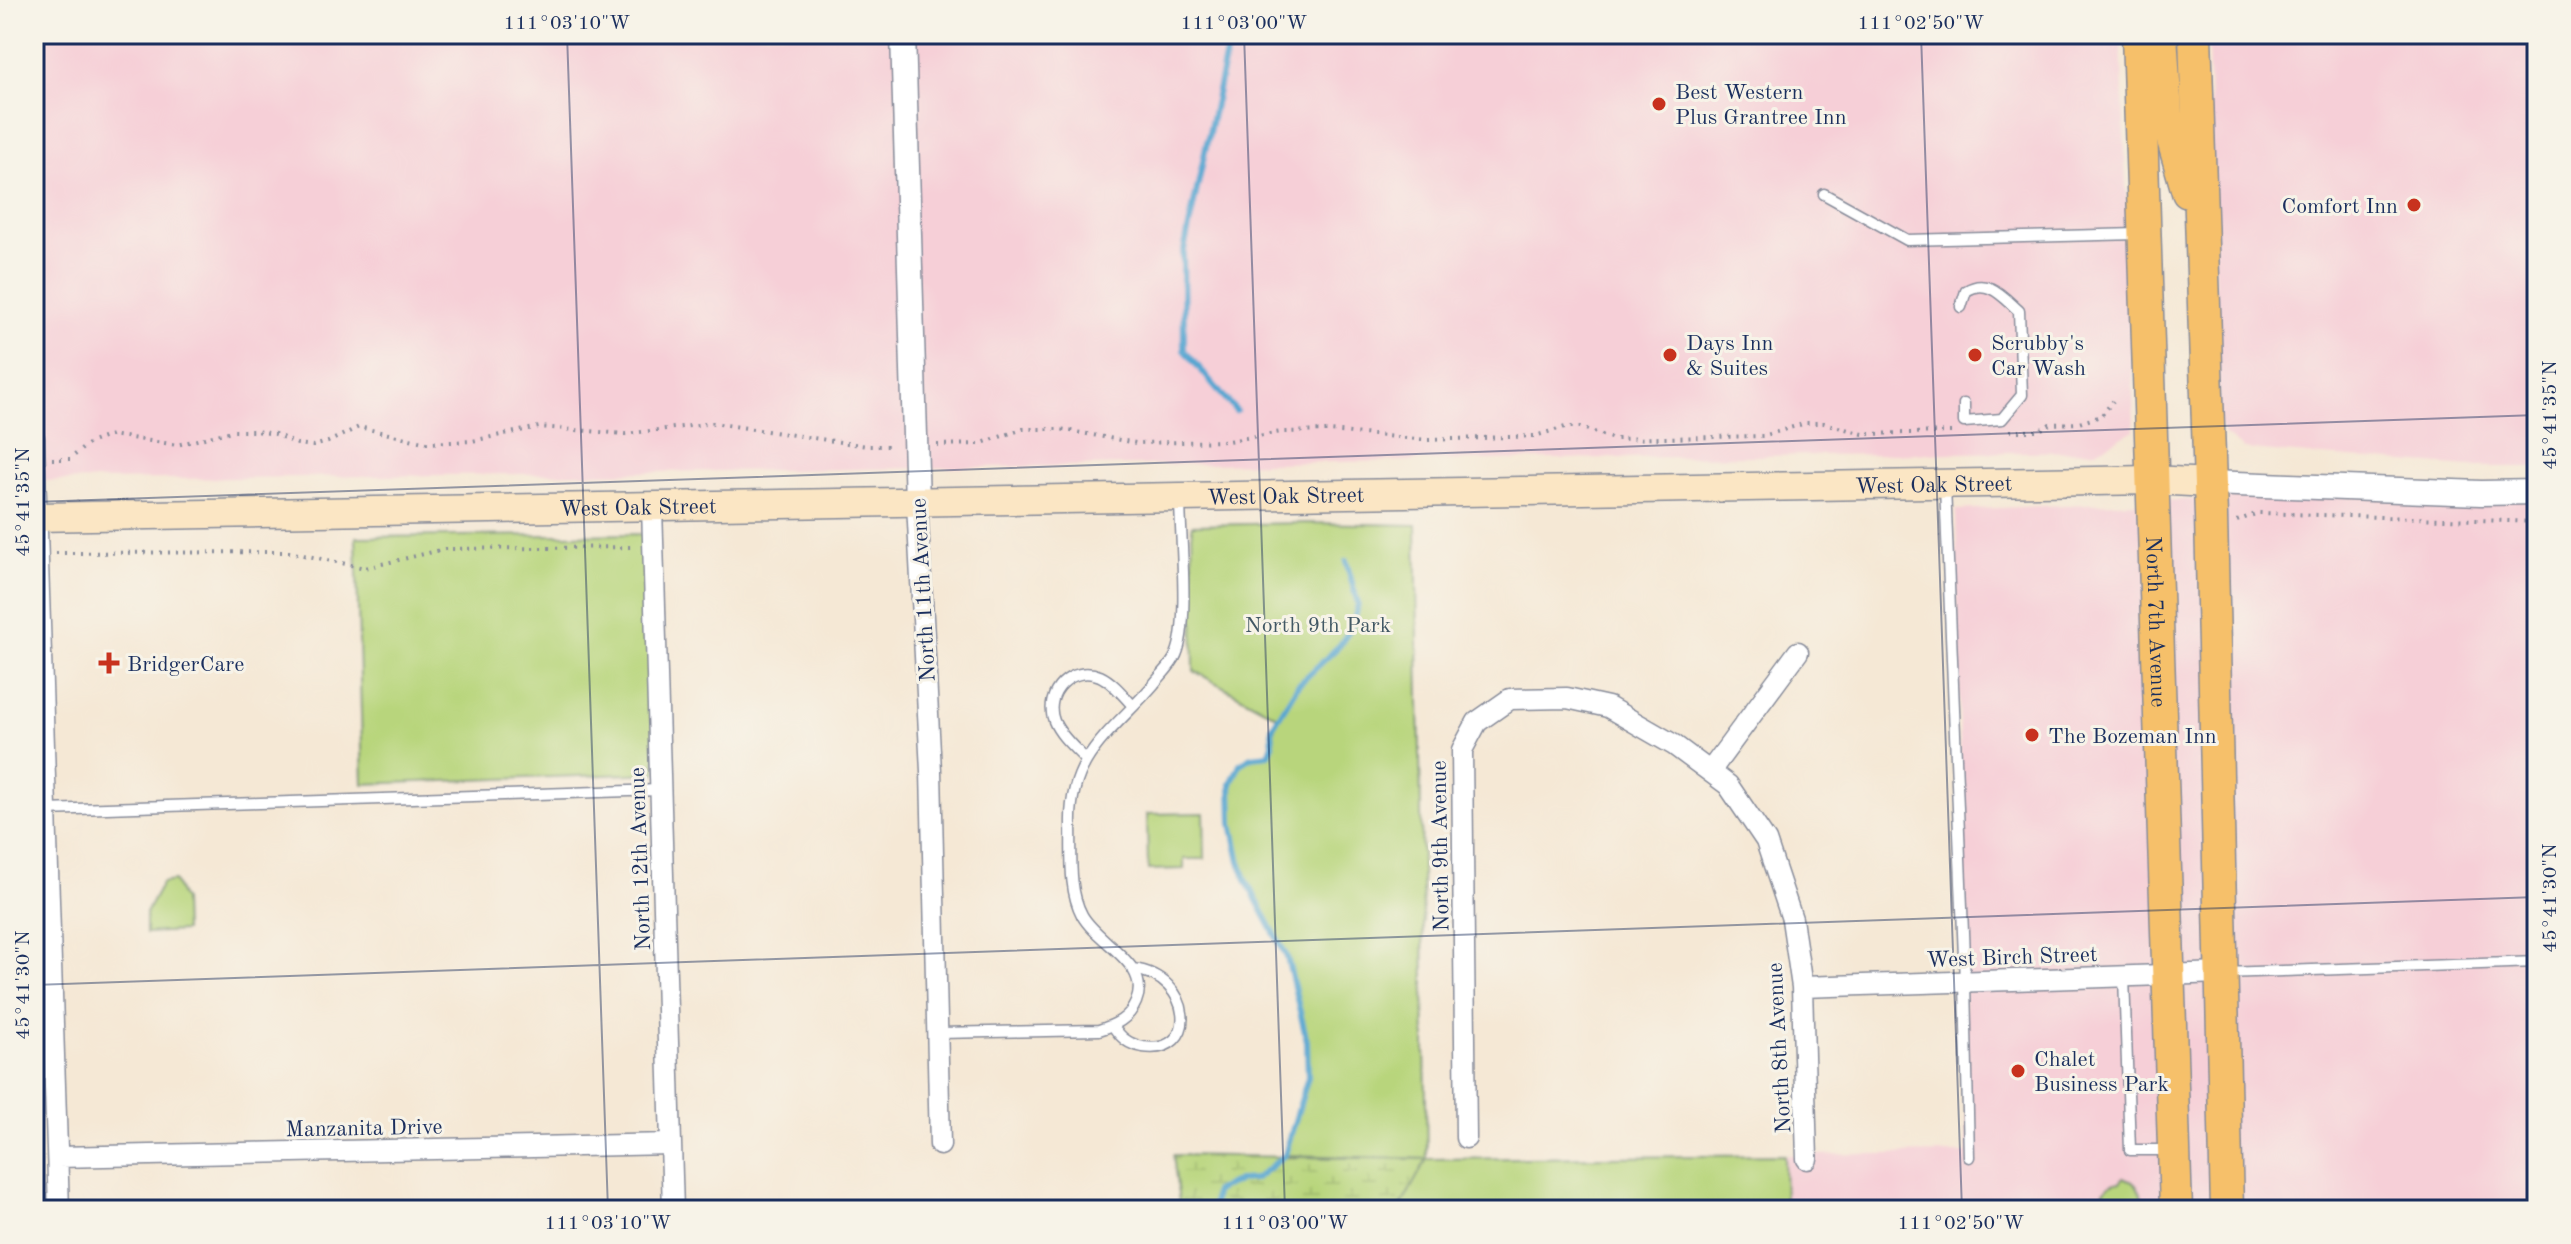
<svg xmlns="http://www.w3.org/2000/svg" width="2571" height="1244" font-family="'Old Standard TT',serif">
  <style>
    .built { fill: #f6cfd7 }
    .green { fill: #b8d57b; stroke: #6a826c; stroke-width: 2 }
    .wetland { fill: url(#wetland-marsh); stroke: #6a826c; stroke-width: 2 }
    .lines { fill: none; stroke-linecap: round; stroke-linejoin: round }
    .stream { stroke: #57a6d1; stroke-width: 6 }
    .service-casing { stroke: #888c9a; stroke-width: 13 }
    .minor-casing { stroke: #888c9a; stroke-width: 23 }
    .tertiary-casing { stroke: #888c9a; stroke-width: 27 }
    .secondary-casing { stroke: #888c9a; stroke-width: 31 }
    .primary-casing { stroke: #888c9a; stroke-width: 35 }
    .path { stroke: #888c9a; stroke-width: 4; stroke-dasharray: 2 6; stroke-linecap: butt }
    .service { stroke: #fff; stroke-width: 10 }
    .minor { stroke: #fff; stroke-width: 20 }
    .tertiary { stroke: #fff; stroke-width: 24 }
    .secondary { stroke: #fbe6c4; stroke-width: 28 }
    .primary { stroke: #f6c06b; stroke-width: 32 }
    .ticks { fill: none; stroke: #1b2f5e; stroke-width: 2; stroke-opacity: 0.45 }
    .poi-dot { fill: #c8321e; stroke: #f7f3e8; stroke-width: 3 }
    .labels { text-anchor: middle; stroke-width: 6; stroke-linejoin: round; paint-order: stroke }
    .poi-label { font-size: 22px; fill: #1b2f5e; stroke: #f7f3e8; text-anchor: start }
    .street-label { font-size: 22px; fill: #1b2f5e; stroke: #f7f3e8 }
    .park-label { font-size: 22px; fill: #425865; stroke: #f7f3e8 }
    .neatline { fill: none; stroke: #1b2f5e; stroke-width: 3 }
    .ticks-label { font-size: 20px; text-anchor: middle; fill: #1b2f5e }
  </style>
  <defs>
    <pattern id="wetland-marsh" width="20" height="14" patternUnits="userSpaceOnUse" patternTransform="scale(2)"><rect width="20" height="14" fill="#b8d57b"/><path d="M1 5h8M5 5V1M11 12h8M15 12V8" fill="none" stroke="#9eb76d"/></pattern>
  </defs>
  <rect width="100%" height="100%" fill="#f7f3e8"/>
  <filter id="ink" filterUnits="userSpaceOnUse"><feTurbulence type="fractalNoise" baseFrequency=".0125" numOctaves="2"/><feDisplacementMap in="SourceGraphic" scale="16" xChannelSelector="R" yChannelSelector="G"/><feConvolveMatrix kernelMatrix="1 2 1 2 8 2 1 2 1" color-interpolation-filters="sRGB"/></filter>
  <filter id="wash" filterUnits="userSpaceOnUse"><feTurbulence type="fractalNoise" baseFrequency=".006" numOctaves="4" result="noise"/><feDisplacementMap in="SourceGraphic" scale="32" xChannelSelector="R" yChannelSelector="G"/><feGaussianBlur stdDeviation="1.8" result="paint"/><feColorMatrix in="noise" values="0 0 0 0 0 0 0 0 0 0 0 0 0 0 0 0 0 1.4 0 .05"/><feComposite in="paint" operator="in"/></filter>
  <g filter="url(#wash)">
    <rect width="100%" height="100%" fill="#f5e8d5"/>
    <!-- built -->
    <path class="built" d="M34,34H2121L2134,430L2096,451L34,481Z
      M2208,34H2537V467H2470L2283,453L2244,449L2225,435L2219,421Z
      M2271,496L2537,499V1210H1785L1784,1155L1967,1153L1956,510Z"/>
    <!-- green -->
    <path class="green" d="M1305,523L1416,525L1427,1159L1784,1155L1785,1210H1399L1426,1159L1285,1155L1308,1077L1307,1041L1287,957L1247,882L1240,862L1232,823L1231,784L1240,764L1252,757L1269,754C1274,740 1271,730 1279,717L1194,671L1192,525Z
      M648,534L656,773L363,784L356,537Z
      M1204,813L1205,859H1184V869L1148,870L1147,814Z
      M174,881L183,900L184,931L146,933V913L162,883Z
      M34,1051L39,1210H34Z
      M2123,1177C2138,1183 2145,1193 2141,1210H2104C2098,1194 2105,1184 2121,1182Z"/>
    <!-- wetland -->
    <path class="wetland" d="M1173,1155L1427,1159L1399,1210H1180Z"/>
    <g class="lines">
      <!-- stream -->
      <path class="stream" d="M1230,34L1183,255L1184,350L1236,411
        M1213,1210L1215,1191L1240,1180L1255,1179L1285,1155L1308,1077L1307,1041L1287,957L1247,882L1240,862L1232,823L1231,784L1240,764L1252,757L1269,755L1273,744L1272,728L1298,685L1340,645L1353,624L1358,604L1346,561"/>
    </g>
  </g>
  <g filter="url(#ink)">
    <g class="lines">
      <defs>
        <path id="service" d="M1824,194L1907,240L2138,234
          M1961,307L1966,291C1988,277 2003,297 2019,311L2022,395L2002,419L1964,422V404
          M1945,486L1965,982L1969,1157
          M1086,760C1076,749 1060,736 1054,721C1043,693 1072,664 1100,676C1113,682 1124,696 1133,706
          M46,810L660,790
          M2224,973L2537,962
          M2124,976L2130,1150H2169
          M1113,1026C1121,1038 1128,1044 1143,1047C1200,1056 1194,977 1133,969
          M939,1033L1099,1030C1115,1025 1129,1019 1136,1002C1152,964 1098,944 1082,915C1068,889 1072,854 1071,825C1069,755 1113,732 1154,684C1161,675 1172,665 1176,655C1190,624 1180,536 1180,498"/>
        <path id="minor" d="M34,438L59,1210
          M917,503L931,771L940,1145
          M652,507L673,1210
          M1711,770L1798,652
          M1802,987L2222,973
          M1466,1138L1462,750L1477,722L1510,699L1567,698L1608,707L1674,745L1728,785L1766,841L1792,919L1802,987L1807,1159
          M58,1157L671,1144"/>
        <path id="tertiary" d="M903,34L917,503
          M2210,483L2481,493L2537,492"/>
        <g id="secondary">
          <path id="s1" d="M34,517L2152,480L2210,483"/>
        </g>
        <g id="primary">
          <path id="s2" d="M2138,34L2176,1210"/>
          <path d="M2161,34L2166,115L2188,192"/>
          <path d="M2195,34L2211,516L2227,1210"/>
        </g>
      </defs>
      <!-- service casing -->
      <use href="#service" class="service-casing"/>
      <!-- minor casing -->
      <use href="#minor" class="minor-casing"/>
      <!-- tertiary casing -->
      <use href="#tertiary" class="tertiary-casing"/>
      <!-- secondary casing -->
      <use href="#secondary" class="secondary-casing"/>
      <!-- primary casing -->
      <use href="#primary" class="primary-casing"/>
      <!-- path -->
      <path class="path" d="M2010,431H2038L2050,424L2079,423L2101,416L2113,401
        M937,445L979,444L1023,429H1060L1136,443L1228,441L1281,432L1330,431L1428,440L1535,436L1565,427H1580L1613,439L1763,436L1806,423H1824L1863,434L1953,432
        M52,459H70L89,443L111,435L177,445L232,431H256L275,434L297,444L313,446L328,442L359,427L427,443L472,441L539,427L625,434L713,423L867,446H892
        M2237,521L2258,513L2537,522
        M56,553L289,552L365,568L445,549L635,547"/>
      <!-- service -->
      <use href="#service" class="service"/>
      <!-- minor -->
      <use href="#minor" class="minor"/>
      <!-- tertiary -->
      <use href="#tertiary" class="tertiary"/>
      <!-- secondary -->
      <use href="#secondary" class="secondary"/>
      <!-- primary -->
      <use href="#primary" class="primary"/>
    </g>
  </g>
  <!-- ticks -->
  <path class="ticks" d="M567,34L608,1210M1244,34L1285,1210M1921,34L1962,1210M34,502L2537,415M34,985L2537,897"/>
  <!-- markers -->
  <g class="poi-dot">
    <circle cx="1659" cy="104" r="8"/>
    <circle cx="2414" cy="205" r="8"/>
    <circle cx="1670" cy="355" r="8"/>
    <circle cx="1975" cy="355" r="8"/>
    <path d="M105 651h8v8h8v8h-8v8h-8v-8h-8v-8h8z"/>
    <circle cx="2032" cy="735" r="8"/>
    <circle cx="2018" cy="1071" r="8"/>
  </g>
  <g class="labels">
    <!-- poi labels -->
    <g class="poi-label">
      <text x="1675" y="99">Best Western<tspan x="1675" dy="25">Plus Grantree Inn</tspan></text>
      <text x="2398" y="213" text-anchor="end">Comfort Inn</text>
      <text x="1686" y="350">Days Inn<tspan x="1686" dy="25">&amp; Suites</tspan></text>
      <text x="1991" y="350">Scrubby's<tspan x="1991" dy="25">Car Wash</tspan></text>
      <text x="127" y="671">BridgerCare</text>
      <text x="2048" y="743">The Bozeman Inn</text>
      <text x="2034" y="1066">Chalet<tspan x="2034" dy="25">Business Park</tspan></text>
    </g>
    <!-- street labels -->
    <g class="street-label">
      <text dy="8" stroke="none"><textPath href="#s1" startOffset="1900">West Oak Street</textPath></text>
      <text dy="8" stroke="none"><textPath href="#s1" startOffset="1252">West Oak Street</textPath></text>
      <text dy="8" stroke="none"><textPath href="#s1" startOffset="604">West Oak Street</textPath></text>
      <text transform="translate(922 590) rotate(-93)" y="8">North 11th Avenue</text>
      <text dy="8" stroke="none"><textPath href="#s2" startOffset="588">North 7th Avenue</textPath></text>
      <text transform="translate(1439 846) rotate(-91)" y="8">North 9th Avenue</text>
      <text transform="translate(639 859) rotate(-92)" y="8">North 12th Avenue</text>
      <text transform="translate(2012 956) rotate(-2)" y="8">West Birch Street</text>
      <text transform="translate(1778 1048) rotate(-93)" y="8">North 8th Avenue</text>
      <text transform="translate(364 1127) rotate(-1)" y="8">Manzanita Drive</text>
    </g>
    <!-- park labels -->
    <g class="park-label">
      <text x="1318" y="632">North 9th Park</text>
    </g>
  </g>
  <!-- margin -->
  <rect width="2571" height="1244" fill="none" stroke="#f7f3e8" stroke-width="88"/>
  <rect x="44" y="44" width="2483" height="1156" class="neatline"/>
  <g class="ticks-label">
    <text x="567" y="29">111°03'10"W</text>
    <text x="1244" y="29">111°03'00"W</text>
    <text x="1921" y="29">111°02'50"W</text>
    <text transform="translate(2549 415) rotate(-90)" y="7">45°41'35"N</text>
    <text transform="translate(22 502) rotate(-90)" y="7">45°41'35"N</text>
    <text transform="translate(2549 898) rotate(-90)" y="7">45°41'30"N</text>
    <text transform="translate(22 985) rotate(-90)" y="7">45°41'30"N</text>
    <text x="608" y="1229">111°03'10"W</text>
    <text x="1285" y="1229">111°03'00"W</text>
    <text x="1961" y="1229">111°02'50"W</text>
  </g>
</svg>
